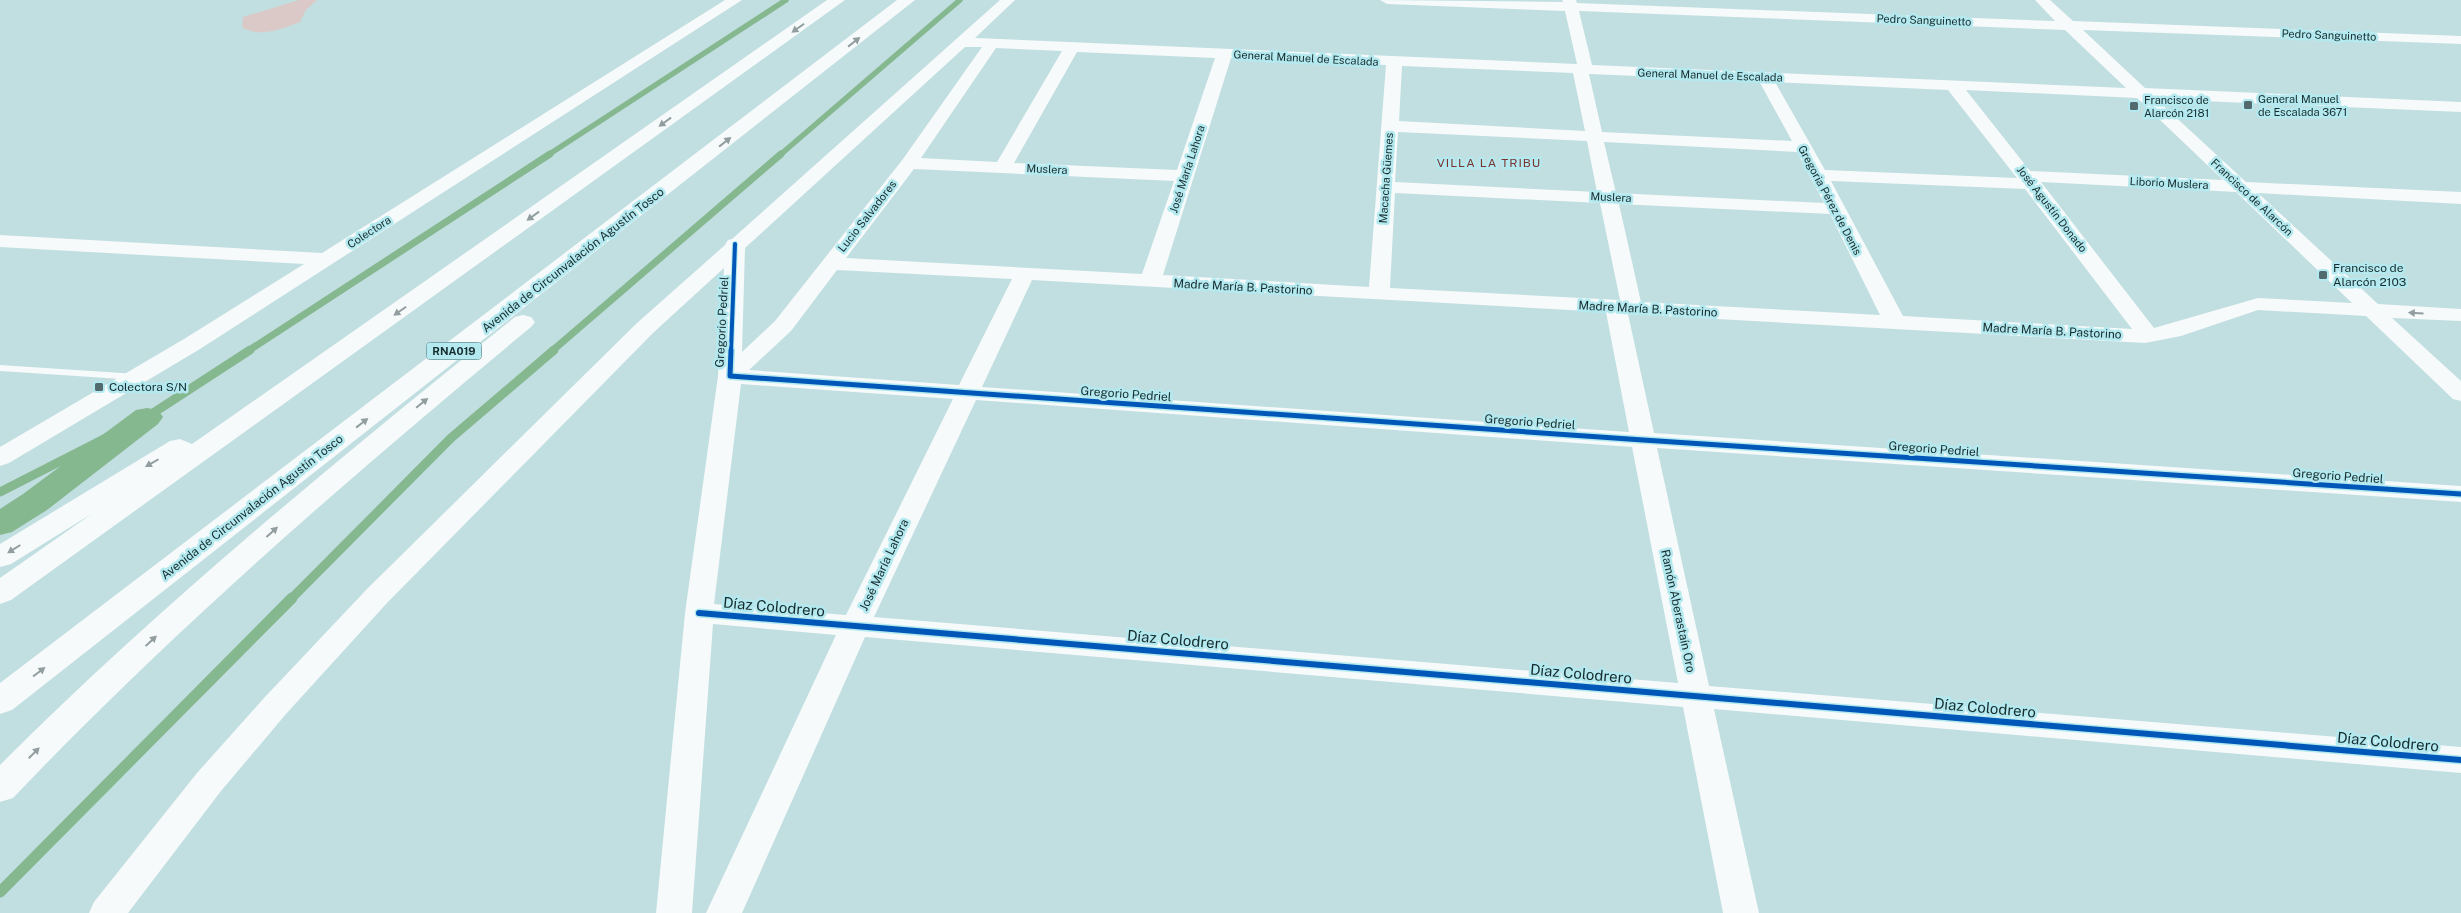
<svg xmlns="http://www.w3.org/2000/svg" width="2461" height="913" font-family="'Public Sans',sans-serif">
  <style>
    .green { fill: #dbc9c7 }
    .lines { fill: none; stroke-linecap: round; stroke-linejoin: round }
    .stream-far3 { stroke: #86b890; stroke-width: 5.5 }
    .stream-far2 { stroke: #86b890; stroke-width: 7 }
    .stream-far1 { stroke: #86b890; stroke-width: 9 }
    .stream { stroke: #86b890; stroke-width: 11 }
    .canal { fill: #86b890; fill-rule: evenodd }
    .lane { fill: #f6fafa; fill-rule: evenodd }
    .street { fill: #f6fafa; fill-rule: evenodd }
    .highway { fill: #f6fafa; fill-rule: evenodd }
    .cycleway-far2-casing { stroke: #b3e9ef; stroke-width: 6 }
    .cycleway-far1-casing { stroke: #b3e9ef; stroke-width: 8 }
    .cycleway-casing { stroke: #b3e9ef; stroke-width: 9 }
    .cycleway-far2 { stroke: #0057b8; stroke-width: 4 }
    .cycleway-far1 { stroke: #0057b8; stroke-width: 5 }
    .cycleway { stroke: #0057b8; stroke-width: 6 }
    .oneway { fill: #919d9e }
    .poi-dot { fill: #526a6d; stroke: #b3e9ef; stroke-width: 2 }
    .labels { text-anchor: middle; stroke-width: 5; stroke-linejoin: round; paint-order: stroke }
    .far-street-label { font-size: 11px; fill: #162c2e; stroke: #b3e9ef }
    .far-poi-label { font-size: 11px; fill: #162c2e; stroke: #b3e9ef; text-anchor: start }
    .shield { fill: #b3e9ef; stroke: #456568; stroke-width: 1 }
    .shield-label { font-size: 11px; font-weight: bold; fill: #162c2e }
    .far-quarter-label { font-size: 12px; letter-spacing: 1px; fill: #7b3430; stroke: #b3e9ef }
    .street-label { font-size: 12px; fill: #162c2e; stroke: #b3e9ef }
    .poi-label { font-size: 12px; fill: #162c2e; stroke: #b3e9ef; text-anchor: start }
    .near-street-label { font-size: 15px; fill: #162c2e; stroke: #b3e9ef }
  </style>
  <rect width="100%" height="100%" fill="#c1dee1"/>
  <!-- green -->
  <path class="green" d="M299,0H317L306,10L300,22C283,29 258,38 242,27L243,17Z"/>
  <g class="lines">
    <!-- stream-far3 -->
    <path class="stream-far3" d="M548,155L786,0
      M780,155L960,0"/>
    <!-- stream-far2 -->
    <path class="stream-far2" d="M248,351L550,154
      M552,351L781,154"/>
    <!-- stream-far1 -->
    <path class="stream-far1" d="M0,492L147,417L250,350
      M291,599L451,438L554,350"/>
    <!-- stream -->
    <path class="stream" d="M0,892L292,598"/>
    <!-- canal -->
    <path class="canal" d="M147,408L158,410L163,417L158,424L47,510L12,532L0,535V509L23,494L136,410Z"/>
    <!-- lane -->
    <path class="lane" d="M0,365L137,374L143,377L137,380L0,371Z"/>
    <!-- street -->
    <path class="street" d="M725,0H742L200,349L9,463L0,466V447L184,339L304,264L0,247V235L322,253Z
      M1000,0H1015L975,38L1577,64L1565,11L1387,4L1380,0L1563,2L1562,0H1576L1577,3L2055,21L2035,0H2050L2073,21L2461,36V44L2083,30L2145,88L2461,102V112L2156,99L2246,182L2461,192V204L2258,193L2378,304L2461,309V321L2392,318L2461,381V401L2453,399L2366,316L2258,310L2181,336L2145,343L1628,314L1654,433L2461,486V502L1657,448L1709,686L2461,747V773L1714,709L1759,913H1723L1683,707L865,637L742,913H706L836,635L713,624L692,913H656L685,613L718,376L724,268L653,333L387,603L286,714L221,791L128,913H89L94,902L197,773L264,698L367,589L637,323L725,245L728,240L732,239ZM1579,11L2065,30L2126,88L1592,65ZM965,47H982L903,159L775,321L742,352L745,248ZM996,48L1062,51L997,162L921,158ZM1077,52L1215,58L1177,170L1014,163ZM1231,58L1386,65L1369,287L1163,275ZM1402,66L1573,73L1585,131L1399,121ZM1589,74L1759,81L1792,141L1602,132ZM1775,82L1948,90L2017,178L1825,170ZM1966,90L2137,98L2223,180L2030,171ZM1398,132L1587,141L1597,192L1395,182ZM1604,142L1797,152L1824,203L1616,193ZM914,169L1174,181L1142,274L846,258ZM1831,181L2025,189L2132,329L1903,316ZM2041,182L2236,192L2352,303L2258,298L2154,328ZM1395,193L1600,203L1620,300L1390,288ZM1619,204L1830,214L1880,315L1641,302ZM837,270L1012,279L959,385L749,370L791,331ZM1032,280L1606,312L1629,432L982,387ZM741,384L953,399L846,615L714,604ZM976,400L1632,447L1678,683L874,617Z"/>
    <!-- highway -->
    <path class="highway" d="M827,0H845L11,600L0,604V578L93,513L11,564L0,567V544L170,441L180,439L192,444Z
      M897,0H915L12,710L0,714V683Z
      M523,315L531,317L535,322L531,327C351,476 175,628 13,798L0,802V765C161,604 337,460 515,317Z"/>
    <defs>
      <path id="cycleway-far2" d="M731,351L735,244"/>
      <path id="cycleway-far1" d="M731,350L730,376L1643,440L2461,494"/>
      <path id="cycleway" d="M699,613L2461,760"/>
    </defs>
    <!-- cycleway-far2 casing -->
    <use href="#cycleway-far2" class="cycleway-far2-casing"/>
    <!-- cycleway-far1 casing -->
    <use href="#cycleway-far1" class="cycleway-far1-casing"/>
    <!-- cycleway casing -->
    <use href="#cycleway" class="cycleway-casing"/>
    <!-- cycleway-far2 -->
    <use href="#cycleway-far2" class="cycleway-far2"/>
    <!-- cycleway-far1 -->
    <use href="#cycleway-far1" class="cycleway-far1"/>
    <!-- cycleway -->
    <use href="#cycleway" class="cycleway"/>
  </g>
  <!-- one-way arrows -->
  <defs><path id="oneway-solid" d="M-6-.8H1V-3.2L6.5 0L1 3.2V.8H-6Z" transform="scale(1.25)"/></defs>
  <g class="oneway">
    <use href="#oneway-solid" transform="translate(798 28) rotate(145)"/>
    <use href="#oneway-solid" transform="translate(854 42) rotate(-38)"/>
    <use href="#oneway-solid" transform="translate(665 122) rotate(144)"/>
    <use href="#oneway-solid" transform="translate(725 142) rotate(-38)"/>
    <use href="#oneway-solid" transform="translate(533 216) rotate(144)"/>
    <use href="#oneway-solid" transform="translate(400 311) rotate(145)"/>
    <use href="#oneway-solid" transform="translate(2416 313) rotate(-177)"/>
    <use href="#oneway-solid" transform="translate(422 403) rotate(-39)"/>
    <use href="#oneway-solid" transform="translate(362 423) rotate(-38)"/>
    <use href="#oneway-solid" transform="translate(152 463) rotate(150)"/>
    <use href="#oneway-solid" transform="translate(272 532) rotate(-42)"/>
    <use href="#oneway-solid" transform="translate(14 549) rotate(148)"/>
    <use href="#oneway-solid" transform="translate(151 641) rotate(-43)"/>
    <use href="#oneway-solid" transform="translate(39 672) rotate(-37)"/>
    <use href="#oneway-solid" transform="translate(34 753) rotate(-45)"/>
  </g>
  <!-- markers -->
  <g class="poi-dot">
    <rect x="2243" y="100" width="10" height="10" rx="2.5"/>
    <rect x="2129" y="101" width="10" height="10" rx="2.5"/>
    <rect x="2318" y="270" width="10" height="10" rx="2.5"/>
    <rect x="94" y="382" width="10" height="10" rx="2.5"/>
  </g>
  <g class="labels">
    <!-- far-street labels -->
    <g class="far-street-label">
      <text transform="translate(1924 20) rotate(2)" y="4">Pedro Sanguinetto</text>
      <text transform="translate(2329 35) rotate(2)" y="4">Pedro Sanguinetto</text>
      <text transform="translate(1306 58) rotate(3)" y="4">General Manuel de Escalada</text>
      <text transform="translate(1710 75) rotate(2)" y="4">General Manuel de Escalada</text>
      <text transform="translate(1047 169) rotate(3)" y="4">Muslera</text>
      <text transform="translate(1187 169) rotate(-72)" y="4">José María Lahora</text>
      <text transform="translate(1386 178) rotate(-86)" y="4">Macacha Güemes</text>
      <text transform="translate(2169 183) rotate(3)" y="4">Liborio Muslera</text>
      <text transform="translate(1611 197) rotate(3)" y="4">Muslera</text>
      <text transform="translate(2252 197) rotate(43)" y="4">Francisco de Alarcón</text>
      <text transform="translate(1830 200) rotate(62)" y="4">Gregoria Pérez de Denis</text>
      <text transform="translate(2052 209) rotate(52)" y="4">José Agustín Donado</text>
      <text transform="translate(867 216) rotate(-52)" y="4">Lucio Salvadores</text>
      <text transform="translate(369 232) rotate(-33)" y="4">Colectora</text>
    </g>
    <!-- far-poi labels -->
    <g class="far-poi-label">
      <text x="2258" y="103">General Manuel<tspan x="2258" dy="13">de Escalada 3671</tspan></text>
      <text x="2144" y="104">Francisco de<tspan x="2144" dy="13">Alarcón 2181</tspan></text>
    </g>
    <!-- shield labels -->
    <rect class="shield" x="426.5" y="342.5" width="55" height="17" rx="4"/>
    <g class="shield-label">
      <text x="454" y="355">RNA019</text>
    </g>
    <!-- far-quarter labels -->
    <g class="far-quarter-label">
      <text x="1489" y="167">VILLA LA TRIBU</text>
    </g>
    <!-- street labels -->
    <g class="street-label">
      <text transform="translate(573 260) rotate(-38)" y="4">Avenida de Circunvalación Agustín Tosco</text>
      <text transform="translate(1243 287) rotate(3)" y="4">Madre María B. Pastorino</text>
      <text transform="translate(1648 309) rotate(3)" y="4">Madre María B. Pastorino</text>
      <text transform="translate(722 322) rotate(-87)" y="4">Gregorio Pedriel</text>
      <text transform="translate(2052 331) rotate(3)" y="4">Madre María B. Pastorino</text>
      <text transform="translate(1126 394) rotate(4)" y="4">Gregorio Pedriel</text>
      <text transform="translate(1530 422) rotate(4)" y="4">Gregorio Pedriel</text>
      <text transform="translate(1934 449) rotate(4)" y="4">Gregorio Pedriel</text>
      <text transform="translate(2338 476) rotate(4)" y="4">Gregorio Pedriel</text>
      <text transform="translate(252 507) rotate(-38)" y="4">Avenida de Circunvalación Agustín Tosco</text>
      <text transform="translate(884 565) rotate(-65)" y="4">José María Lahora</text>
      <text transform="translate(1678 611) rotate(78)" y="4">Ramón Aberastaín Oro</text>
    </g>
    <!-- poi labels -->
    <g class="poi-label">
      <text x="2333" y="272">Francisco de<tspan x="2333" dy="14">Alarcón 2103</tspan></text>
      <text x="109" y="391">Colectora S/N</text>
    </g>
    <!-- near-street labels -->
    <g class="near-street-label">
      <text transform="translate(774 607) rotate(5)" y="5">Díaz Colodrero</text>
      <text transform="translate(1178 640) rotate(5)" y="5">Díaz Colodrero</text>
      <text transform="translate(1581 674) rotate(5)" y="5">Díaz Colodrero</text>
      <text transform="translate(1985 708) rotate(5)" y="5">Díaz Colodrero</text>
      <text transform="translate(2388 742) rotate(5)" y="5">Díaz Colodrero</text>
    </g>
  </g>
</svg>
